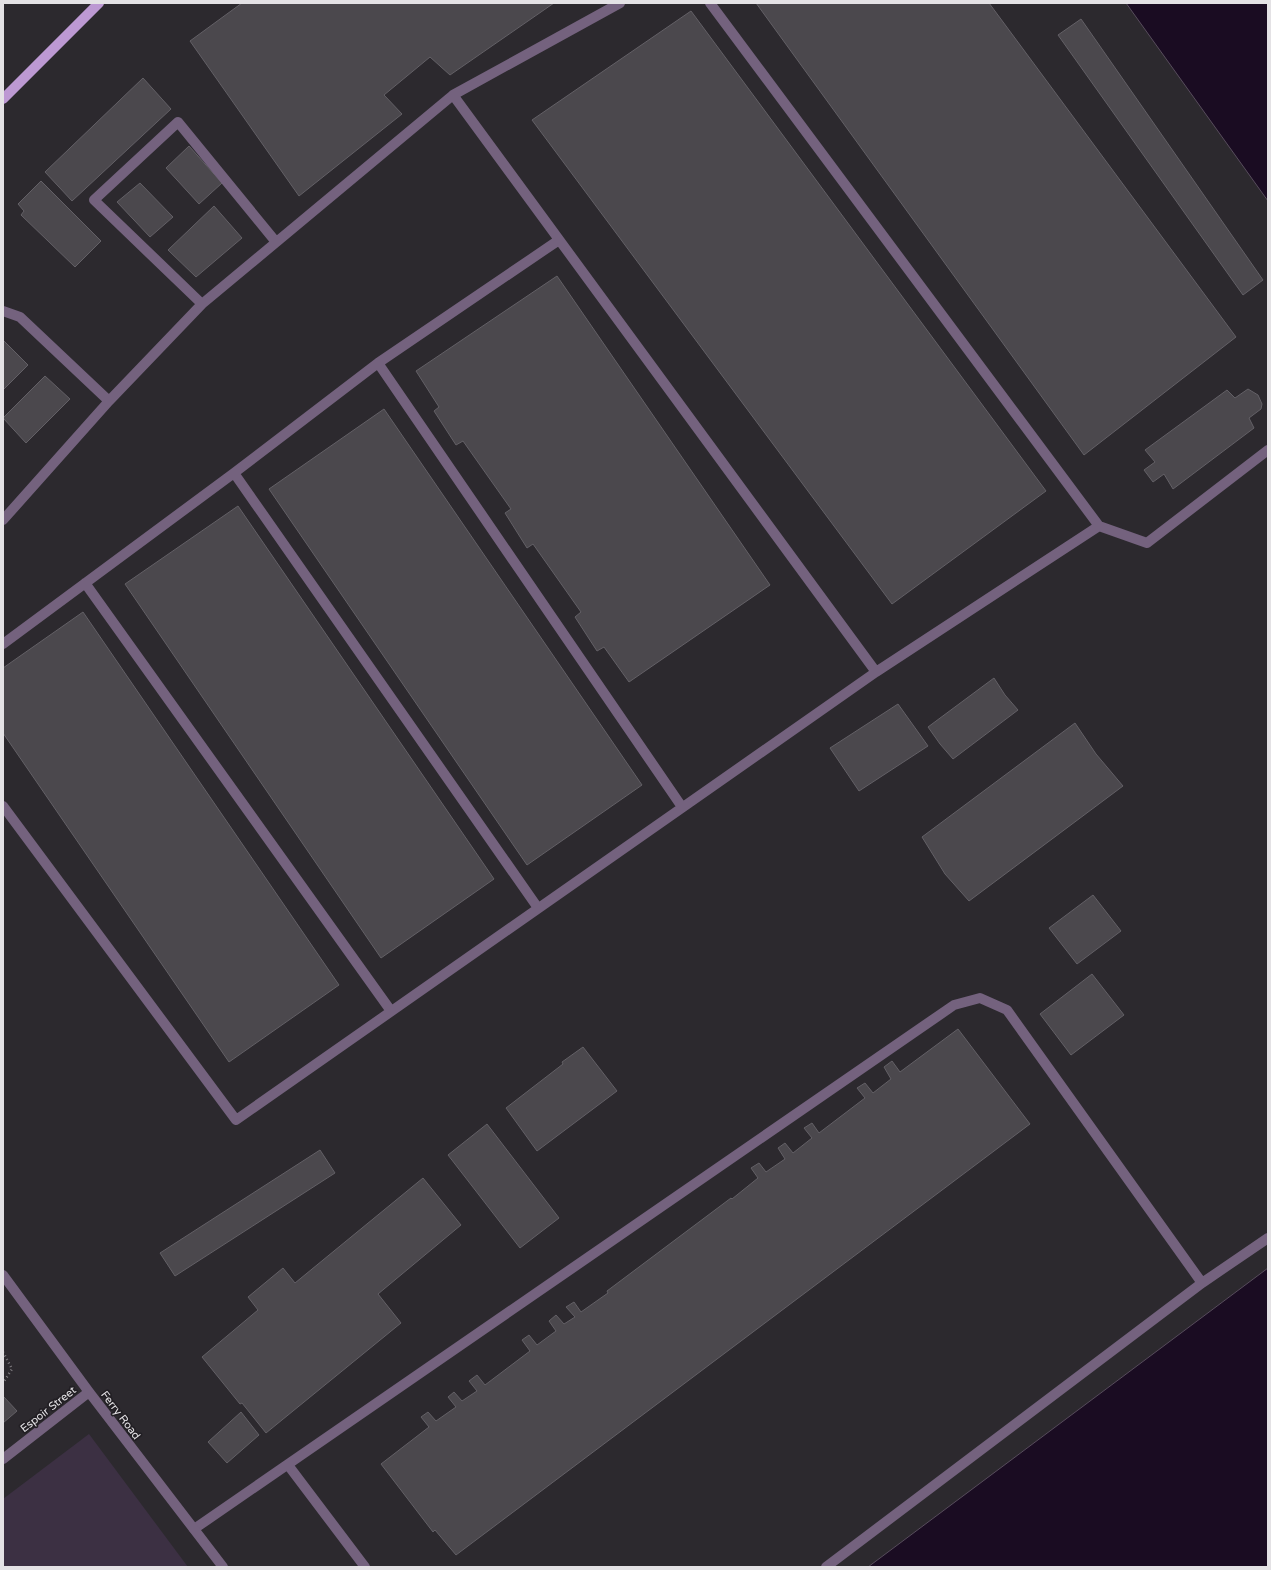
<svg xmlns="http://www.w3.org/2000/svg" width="1271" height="1570" font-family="'Varela Round',sans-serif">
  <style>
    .green { fill: #3c3043 }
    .water { fill: #1a0c22; stroke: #574c5c }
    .building { fill: #4b484d; stroke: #636066 }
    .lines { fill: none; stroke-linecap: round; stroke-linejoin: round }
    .path { stroke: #817e82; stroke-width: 2.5; stroke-dasharray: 1 3; stroke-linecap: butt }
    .service { stroke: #74627e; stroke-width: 10 }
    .minor { stroke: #74627e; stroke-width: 10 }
    .primary { stroke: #bd99d3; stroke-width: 10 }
    .labels { text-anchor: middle; stroke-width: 3.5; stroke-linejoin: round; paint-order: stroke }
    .street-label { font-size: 11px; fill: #e4e2e5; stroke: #221f24 }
  </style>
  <rect width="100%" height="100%" fill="#2c292e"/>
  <!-- green -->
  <path class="green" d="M89,1434L188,1567H3V1499Z"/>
  <!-- water -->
  <path class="water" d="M1126,3H1268V201Z
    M1268,1268V1567H868Z"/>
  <!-- building -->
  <path class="building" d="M242,3H554L450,75L430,57L384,95L402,114L299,196L190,41Z
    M756,3H989L1236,337L1084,455Z
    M691,11L1046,491L892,604L532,120Z
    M1081,19L1263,280L1243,295L1058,35Z
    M143,78L171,109L72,201L45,172Z
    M189,146L222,183L199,204L166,168Z
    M41,181L101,241L75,267L21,215L24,211L18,204Z
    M140,183L173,217L150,237L117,202Z
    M214,206L242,238L196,277L168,250Z
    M557,276L770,585L629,682L604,647L597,651L575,617L581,612L533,544L527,548L505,513L511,509L463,441L456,445L434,411L439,407L416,371Z
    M3,340L28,365L3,390Z
    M45,376L70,399L26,443L3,418Z
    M1248,389L1258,395L1262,404L1261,409L1249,418L1254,428L1173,489L1164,474L1153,482L1144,470L1155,462L1145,450L1227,390L1235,398Z
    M384,409L642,785L527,865L269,489Z
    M238,506L494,879L381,958L125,584Z
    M83,612L339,985L229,1062L3,733V668Z
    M994,678L1005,695L1018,710L953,759L940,744L928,727Z
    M898,704L928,746L859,791L830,748Z
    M1075,723L1096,754L1123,786L969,901L945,874L922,837Z
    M1093,895L1121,931L1077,964L1049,928Z
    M1092,974L1124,1015L1071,1055L1040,1014Z
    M958,1029L1030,1124L456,1555L435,1530L433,1532L381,1464L429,1427L421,1417L428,1412L436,1421L456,1407L448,1397L454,1392L462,1401L477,1391L469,1381L477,1375L485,1385L530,1351L522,1340L529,1335L537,1345L556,1331L549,1321L556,1315L564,1324L575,1317L566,1307L574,1302L581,1312L608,1293L607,1291L731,1198L732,1199L758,1178L751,1168L759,1163L766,1172L785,1159L778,1148L785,1143L793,1153L812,1138L804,1128L812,1123L819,1133L865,1098L857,1088L865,1083L873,1093L891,1079L884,1067L892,1061L900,1072Z
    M583,1047L617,1091L537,1151L506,1108L563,1064L562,1062Z
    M487,1124L559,1218L520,1248L448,1155Z
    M320,1150L335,1173L175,1276L160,1253Z
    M423,1178L461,1225L378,1294L401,1323L266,1433L242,1403L240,1404L202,1357L258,1310L248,1297L283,1268L295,1283Z
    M4,1397L17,1411L3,1423V1398Z
    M241,1412L259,1435L227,1463L208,1442Z"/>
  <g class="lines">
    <!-- path -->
    <path class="path" d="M3,1352L12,1369L3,1383"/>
    <!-- service -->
    <path class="service" d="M620,3L453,95L876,672L1099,526L1147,543L1268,450
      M710,3L1099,526
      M202,304L94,200L178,122L276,242
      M3,311L20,317L109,401
      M378,363L682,807
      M234,473L538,908
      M3,520L109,401L202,304L453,95
      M85,583L391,1011
      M3,644L234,473L378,363L559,240
      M3,806L236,1120L876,672
      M288,1465L365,1567
      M194,1529L954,1005L980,998L1007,1010L1202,1283
      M826,1567L1202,1283L1268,1238"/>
    <!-- minor -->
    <path class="minor" d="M3,1275L89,1392L223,1567
      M3,1459L89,1392"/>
    <!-- primary -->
    <path class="primary" d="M3,99L99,3"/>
  </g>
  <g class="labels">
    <!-- street labels -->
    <g class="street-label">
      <text transform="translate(48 1409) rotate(-38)" y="4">Espoir Street</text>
      <text transform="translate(121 1415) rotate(53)" y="4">Ferry Road</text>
    </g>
  </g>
  <!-- border -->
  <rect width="1271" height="1570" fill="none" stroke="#e4e2e5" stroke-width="8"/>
</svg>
